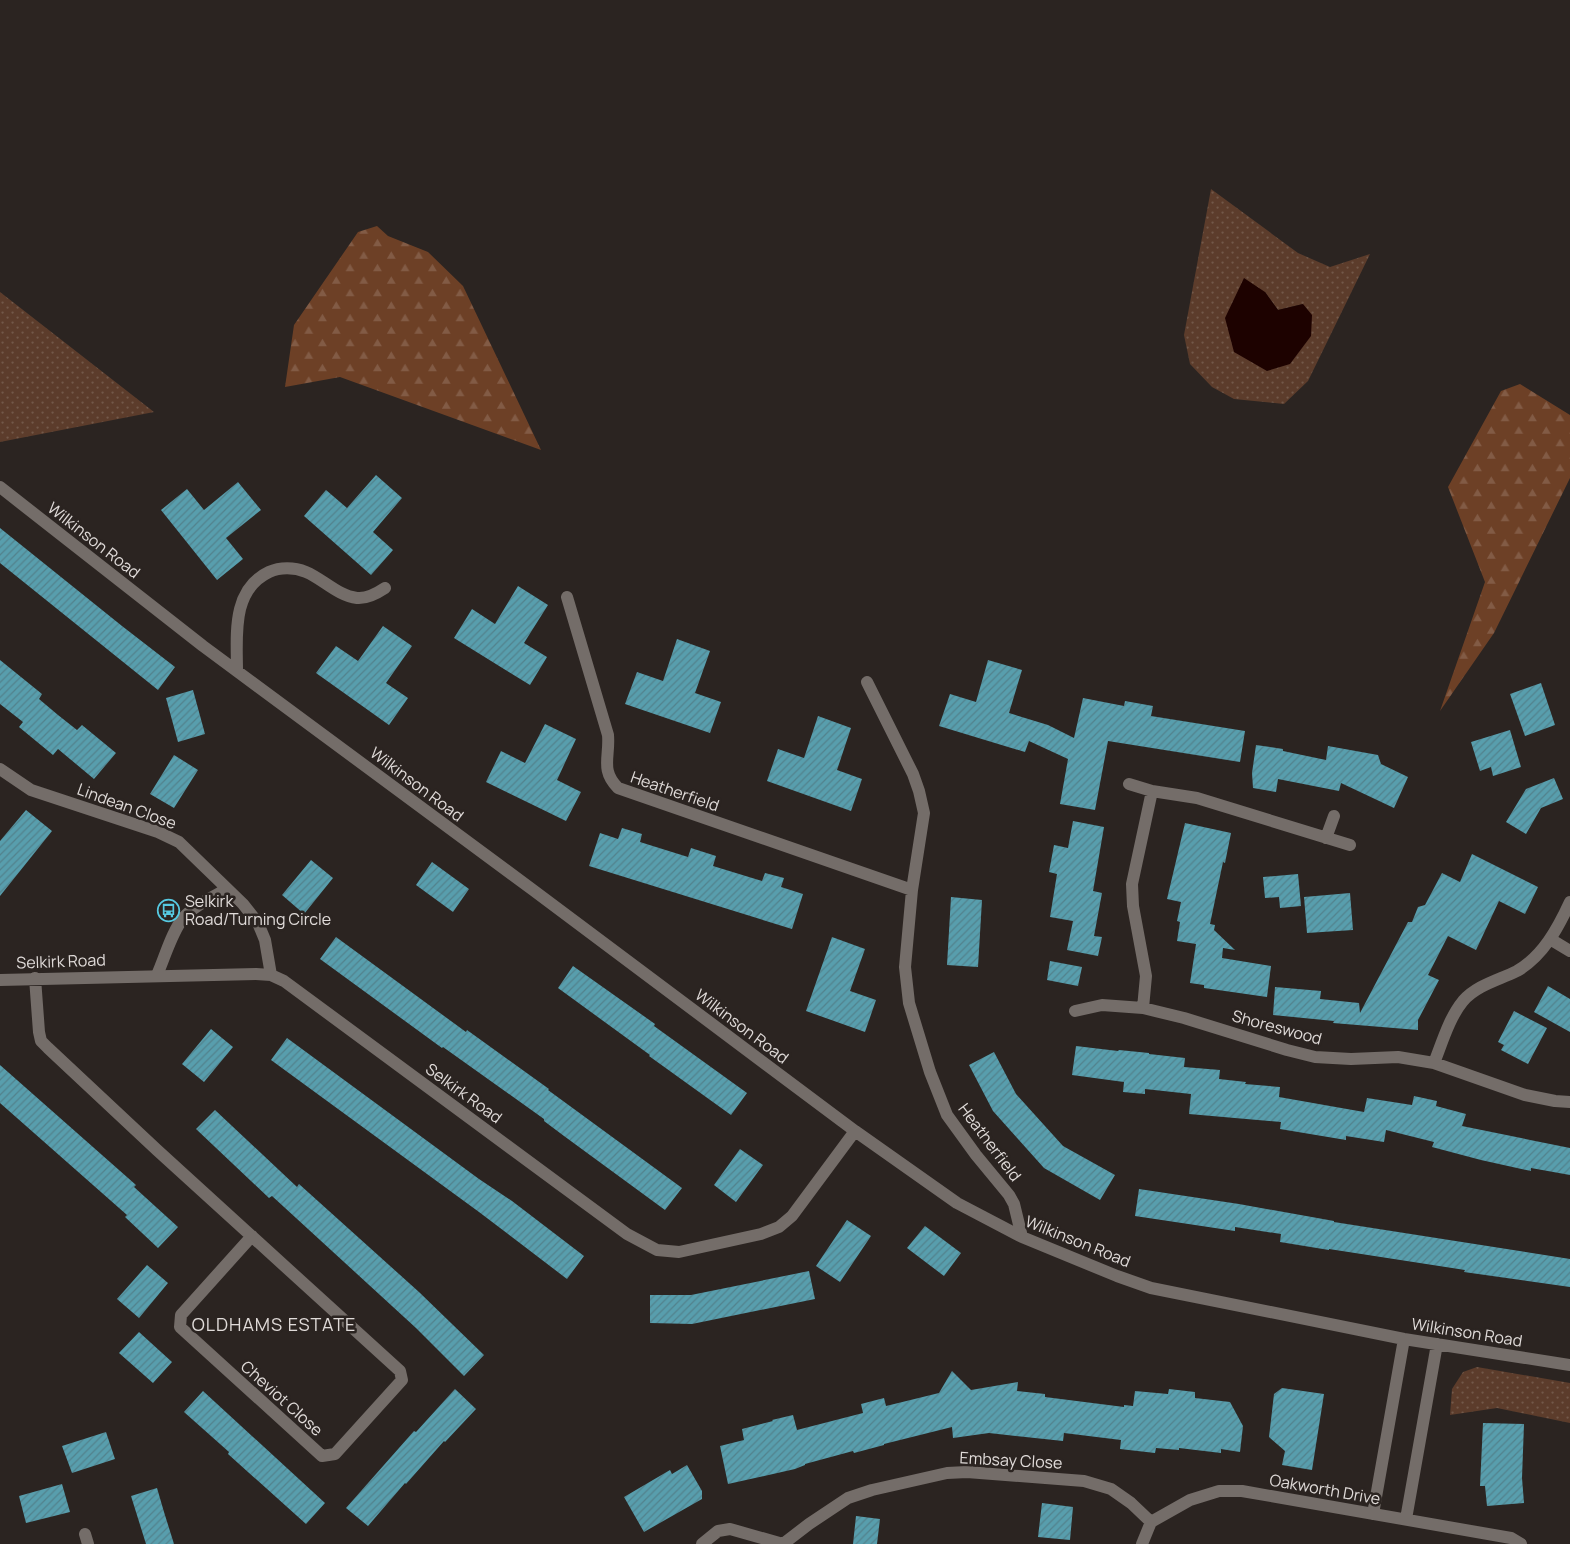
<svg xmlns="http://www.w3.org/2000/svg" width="1570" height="1544" font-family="Manrope,sans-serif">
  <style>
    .grass { fill: url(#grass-dots); fill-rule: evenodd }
    .forest { fill: url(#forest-firs) }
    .water { fill: #1d0200 }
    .building { fill: url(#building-hatch) }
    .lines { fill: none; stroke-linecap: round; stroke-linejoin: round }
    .street { stroke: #746d69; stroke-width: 12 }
    .labels { text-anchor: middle; stroke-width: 5; stroke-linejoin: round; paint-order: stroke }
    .street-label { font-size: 16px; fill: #e0dbd9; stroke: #2b2421 }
    .poi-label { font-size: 16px; fill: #e0dbd9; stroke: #2b2421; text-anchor: start }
    .neighbourhood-label { font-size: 18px; letter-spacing: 1px; fill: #e0dbd9; stroke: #2b2421 }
  </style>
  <defs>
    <pattern id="grass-dots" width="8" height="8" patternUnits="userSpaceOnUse" patternTransform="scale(1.25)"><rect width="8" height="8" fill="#5c3c2b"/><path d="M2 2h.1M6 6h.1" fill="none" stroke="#735849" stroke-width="1.8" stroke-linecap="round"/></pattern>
    <pattern id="forest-firs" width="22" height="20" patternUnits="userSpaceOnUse" patternTransform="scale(1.25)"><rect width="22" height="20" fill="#6d4026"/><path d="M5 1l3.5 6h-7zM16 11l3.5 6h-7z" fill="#825b45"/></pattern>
    <pattern id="building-hatch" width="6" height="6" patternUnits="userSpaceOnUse" patternTransform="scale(1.25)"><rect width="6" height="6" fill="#589ead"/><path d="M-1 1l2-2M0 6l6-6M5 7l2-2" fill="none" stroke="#52828d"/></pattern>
  </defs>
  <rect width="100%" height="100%" fill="#2b2421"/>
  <!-- grass -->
  <path class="grass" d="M1211,189L1298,253L1330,267L1370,254L1308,381L1284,404L1234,399L1212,387L1190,364L1184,335ZM1265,292L1278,310L1303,304L1234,352Z
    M0,292L154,412L0,442Z
    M1477,1367L1570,1383V1423L1497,1408L1450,1415L1452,1389L1463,1372Z"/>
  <!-- forest -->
  <path class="forest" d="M377,226L388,236L428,252L463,286L541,450L340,377L285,387L294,325L358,232Z
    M1520,384L1570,415V478L1494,633L1440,711L1485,582L1448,487L1501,391Z"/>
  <!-- water -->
  <path class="water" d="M1244,278L1265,292L1278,310L1303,304L1312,315L1311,336L1290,364L1267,371L1234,352L1225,318Z"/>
  <!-- building -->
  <path class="building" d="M376,475L402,498L373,532L393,550L371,575L304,516L326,490L347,508Z
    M238,482L261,510L226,538L243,559L217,580L161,510L187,489L204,510Z
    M0,528L122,626L175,667L158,690L0,563Z
    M518,586L548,605L524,643L547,657L530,685L454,638L472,609L495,624Z
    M383,626L412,646L386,683L408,698L389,725L316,673L336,646L358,661Z
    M677,639L710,651L695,693L721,702L710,733L625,704L637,672L663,681Z
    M0,660L42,694L39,699L58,715L77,730L82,725L116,753L94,779L58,749L53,755L19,727L23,722L0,704Z
    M988,660L1022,670L1009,713L1048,725L1074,738L1083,698L1124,706L1125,701L1153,706L1151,716L1245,731L1240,762L1108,741L1095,810L1060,804L1068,759L1029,741L1025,752L939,726L950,694L976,702Z
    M1541,683L1555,725L1525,736L1510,694Z
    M193,690L205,734L178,742L166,698Z
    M818,716L851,728L837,770L862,779L851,811L767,781L778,749L804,758Z
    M545,724L576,739L557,780L581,792L566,821L486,782L501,751L525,763Z
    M1510,730L1521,767L1493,776L1491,767L1480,771L1471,742Z
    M1256,745L1283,749V751L1326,760L1328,746L1378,755L1381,764L1408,777L1394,808L1341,783L1339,791L1278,779L1276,792L1253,788L1252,773Z
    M174,755L198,770L174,808L150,794Z
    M1554,778L1563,799L1541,808L1526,834L1506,822L1526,789Z
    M26,810L52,831L0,896V841Z
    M1073,821L1104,827L1093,891L1102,893L1094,936L1102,937L1098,956L1067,950L1073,921L1050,917L1057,874L1049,872L1054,845L1068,848Z
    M1185,823L1231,833L1225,863L1223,862L1210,924L1215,925L1214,930L1235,950L1223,948L1222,958L1271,966L1267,997L1204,988V985L1190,983L1196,944L1177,941L1180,922L1177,921L1181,902L1167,899Z
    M622,828L642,834L640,842L688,857L691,848L716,856L713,866L762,881L765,873L784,878L781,887L803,894L792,929L589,866L600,833L618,839Z
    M1472,854L1538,887L1525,914L1499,901L1476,950L1448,936L1428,975L1439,980L1418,1020V1030L1333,1023L1334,1021L1273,1015L1275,987L1321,991L1320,999L1359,1003L1360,1013L1408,922H1412L1418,907L1425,905L1442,873L1460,882Z
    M311,860L333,878L304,914L282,895Z
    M432,862L469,889L453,912L416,885Z
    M1298,874L1301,906L1280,908L1279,897L1265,898L1263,877Z
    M1350,893L1353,930L1307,933L1304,897Z
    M951,897L982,900L978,967L947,965Z
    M336,937L466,1032L467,1030L549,1089L548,1090L682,1188L665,1210L564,1136L544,1121V1119L443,1047L442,1048L320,959Z
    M832,937L865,949L850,991L876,1000L865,1032L806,1011Z
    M1050,961L1082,967L1078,986L1047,980Z
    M573,966L655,1024L654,1026L747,1093L731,1115L649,1056L650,1055L558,988Z
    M1548,986L1570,999V1032L1534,1012Z
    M1514,1011L1547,1028L1528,1064L1501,1050L1504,1045L1498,1042Z
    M211,1029L233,1047L204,1082L182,1064Z
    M287,1038L479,1179L512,1201L584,1256L567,1279L479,1212L271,1060Z
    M1076,1046L1118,1051L1119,1050L1149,1053V1054L1185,1058L1184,1067L1220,1070L1219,1079L1246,1082L1245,1084L1280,1087L1279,1097L1364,1112L1367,1098L1412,1105L1414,1096L1437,1101L1436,1106L1466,1114L1462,1126L1570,1148V1175L1531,1168V1171L1481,1160L1432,1147L1434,1142L1386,1130L1384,1142L1346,1136V1140L1280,1129L1281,1122L1189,1114L1191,1094L1145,1089V1094L1123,1092L1124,1082L1072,1075Z
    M994,1052L1016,1094L1063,1146L1115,1175L1100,1200L1044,1168L993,1111L969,1065Z
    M0,1065L136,1185L134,1187L178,1227L158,1248L125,1217L127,1215L0,1103Z
    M215,1110L297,1187L299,1184L419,1292L484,1355L464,1376L416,1328L272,1196L269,1198L196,1129Z
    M740,1149L763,1165L736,1202L714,1185Z
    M1139,1189L1239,1204L1334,1221V1222L1570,1259V1287L1464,1272L1465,1270L1329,1249V1250L1280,1242L1281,1234L1235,1227V1231L1135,1216Z
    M847,1220L871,1236L840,1282L816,1266Z
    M925,1226L961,1253L944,1276L907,1248Z
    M147,1265L168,1283L139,1318L117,1299Z
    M809,1271L815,1299L692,1324L650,1323V1295H691Z
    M139,1332L172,1362L153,1383L119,1353Z
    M952,1371L971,1390L1018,1382L1017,1391L1045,1394V1397L1124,1407V1405L1133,1406L1135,1391L1168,1394L1169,1389L1195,1392V1398L1230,1402L1243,1426L1240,1452L1221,1449V1453L1179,1448V1450L1156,1448L1155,1453L1120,1449L1121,1440L1064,1433L1063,1441L989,1433L953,1438L952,1427L884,1444V1445L854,1453L853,1451L805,1464V1465L795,1469L728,1484L720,1446L744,1440L742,1429L773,1421L772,1420L793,1415L797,1430L863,1413L861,1404L884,1398L886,1406L939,1393Z
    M1282,1388L1324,1394L1312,1470L1282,1465L1285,1451L1269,1437L1274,1394Z
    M455,1389L476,1409L445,1442L444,1441L406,1484L405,1483L368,1526L346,1508L414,1431L416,1432Z
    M203,1391L325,1503L306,1524L228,1454L229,1452L184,1412Z
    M1483,1423L1524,1424L1522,1478L1524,1503L1487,1506L1485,1486H1480Z
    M106,1432L115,1459L72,1473L62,1446Z
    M687,1465L702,1491V1499L644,1532L624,1497L670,1470L672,1474Z
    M62,1484L70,1512L26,1523L19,1496Z
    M157,1488L164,1512L174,1544H146L131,1496Z
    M1042,1503L1073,1507L1070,1540L1038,1537Z
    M856,1516L880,1519L877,1544H853Z"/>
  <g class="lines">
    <!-- street -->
    <path class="street" d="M0,487L203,646L533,890L855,1131L957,1203L1022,1237L1117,1276L1151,1288L1404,1339L1570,1365
      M567,597L608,735C610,757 600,770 618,788L912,890
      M237,671C237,636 231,590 269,572C280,567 294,567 306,572C323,579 338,596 357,598C367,599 376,594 385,588
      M867,682L913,774L919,791L924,813L912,890L905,967L909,1003L930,1072L947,1115L976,1155L1009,1195L1014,1204L1022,1237
      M0,769L31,790L158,832L179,842L243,904L258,923L265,940L271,975
      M1129,784L1152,791L1197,798L1350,845
      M1326,838L1334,816
      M1550,939L1570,951
      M157,975C165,957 172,931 184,917C195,905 213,897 227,889
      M35,978L39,1032L41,1041L48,1048L157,1150L400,1371L402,1380L335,1454L322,1456L180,1327L181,1315L252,1236
      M0,980L256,974L271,975L284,981L627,1234L657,1250L679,1252L761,1234L779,1227L792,1216L855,1131
      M1143,1008L1146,976L1133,906L1132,884L1152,791
      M1075,1011L1102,1005L1143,1008L1184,1018L1287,1050L1315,1057L1351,1059L1398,1057L1434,1063L1525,1095L1555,1101L1570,1102
      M1434,1063C1442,1043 1449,1018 1463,1001C1477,985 1499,980 1517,971C1543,956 1558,928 1570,902
      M1373,1514L1404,1339
      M1406,1519L1437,1344
      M85,1534L88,1544
      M702,1544L718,1531L730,1529L783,1544
      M783,1544L809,1524L848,1498L872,1490L947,1473L967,1472L1084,1481L1111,1489L1131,1503L1151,1522
      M1142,1544L1151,1522L1190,1500L1219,1491H1242L1511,1538L1521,1544"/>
  </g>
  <!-- icons -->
  <defs>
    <symbol id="bus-ring" viewBox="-11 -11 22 22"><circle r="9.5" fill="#2b2421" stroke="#56c9e1" stroke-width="1.5"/><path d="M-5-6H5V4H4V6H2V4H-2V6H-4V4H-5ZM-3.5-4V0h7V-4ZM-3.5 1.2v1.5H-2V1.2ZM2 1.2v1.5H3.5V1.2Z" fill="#56c9e1"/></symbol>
  </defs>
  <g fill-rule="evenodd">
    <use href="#bus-ring" x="156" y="898" width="25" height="25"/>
  </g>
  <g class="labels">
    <!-- street labels -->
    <g class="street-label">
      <text transform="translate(94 540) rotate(38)" y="6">Wilkinson Road</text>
      <text transform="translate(417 784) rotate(37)" y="6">Wilkinson Road</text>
      <text transform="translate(675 791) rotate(19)" y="6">Heatherfield</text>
      <text transform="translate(127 806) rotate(20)" y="6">Lindean Close</text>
      <text transform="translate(61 961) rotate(-2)" y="6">Selkirk Road</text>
      <text transform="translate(742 1026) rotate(37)" y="6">Wilkinson Road</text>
      <text transform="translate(1277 1027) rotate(15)" y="6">Shoreswood</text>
      <text transform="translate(464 1093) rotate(36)" y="6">Selkirk Road</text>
      <text transform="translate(990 1142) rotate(53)" y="6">Heatherfield</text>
      <text transform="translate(1078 1241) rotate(22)" y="6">Wilkinson Road</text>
      <text transform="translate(1467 1332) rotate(9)" y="6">Wilkinson Road</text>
      <text transform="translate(282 1398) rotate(42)" y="6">Cheviot Close</text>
      <text transform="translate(1011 1460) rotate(3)" y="6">Embsay Close</text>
      <text transform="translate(1325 1489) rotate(10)" y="6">Oakworth Drive</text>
    </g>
    <!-- poi labels -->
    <g class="poi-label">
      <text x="185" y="907">Selkirk<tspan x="185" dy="18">Road/Turning Circle</tspan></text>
    </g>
    <!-- neighbourhood labels -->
    <g class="neighbourhood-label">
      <text x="274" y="1331">OLDHAMS ESTATE</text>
    </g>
  </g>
</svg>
